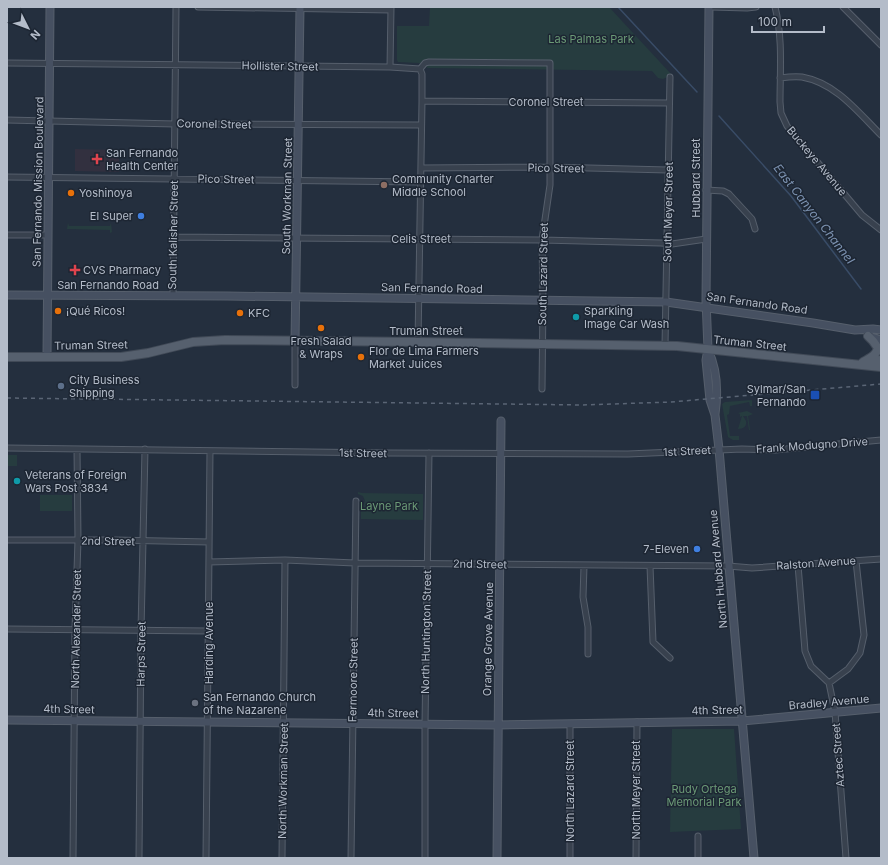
<svg xmlns="http://www.w3.org/2000/svg" width="888" height="865" font-family="Inter,sans-serif">
  <style>
    .medical { fill: #32303f }
    .green { fill: #263c3f }
    .lines { fill: none; stroke-linecap: round; stroke-linejoin: round }
    .stream { stroke: #394c67; stroke-width: 1.5 }
    .street-casing { stroke: #565f6c; stroke-width: 7 }
    .secondary-casing { stroke: #565f6c; stroke-width: 9 }
    .primary-casing { stroke: #414a57; stroke-width: 10 }
    .street { stroke: #38414e; stroke-width: 5 }
    .secondary { stroke: #465061; stroke-width: 7 }
    .primary { stroke: #56606e; stroke-width: 8 }
    .rail { stroke: #5a6575; stroke-width: 1.5; stroke-dasharray: 4 4; stroke-linecap: butt }
    .health-dot { fill: #e0444e; stroke: #1d2633; stroke-width: 1.5 }
    .education-dot { fill: #8d6e63; stroke: #1d2633; stroke-width: 1.5 }
    .food-dot { fill: #e8710a; stroke: #1d2633; stroke-width: 1.5 }
    .shop-dot { fill: #3f7fe0; stroke: #1d2633; stroke-width: 1.5 }
    .culture-dot { fill: #0f9aa8; stroke: #1d2633; stroke-width: 1.5 }
    .service-dot { fill: #5c6f8a; stroke: #1d2633; stroke-width: 1.5 }
    .transit-dot { fill: #1a4fb4; stroke: #1d2633; stroke-width: 1.5 }
    .worship-dot { fill: #6b7280; stroke: #1d2633; stroke-width: 1.5 }
    .labels { text-anchor: middle; stroke-width: 3; stroke-linejoin: round; paint-order: stroke }
    .park-label { font-size: 11px; fill: #6b9a76; stroke: #1d2633 }
    .street-label { font-size: 11px; fill: #b4bcc9; stroke: #1d2633 }
    .poi-label { font-size: 11px; fill: #b4bcc9; stroke: #1d2633; text-anchor: start }
    .water-label { font-size: 12px; font-style: italic; fill: #7c92b1; stroke: #1d2633 }
  </style>
  <rect width="100%" height="100%" fill="#242f3e"/>
  <!-- medical -->
  <path class="medical" d="M75,149L119,150V172L75,171Z"/>
  <!-- green -->
  <path class="green" d="M430,7H609L672,75L663,79L658,78L652,71L428,68L419,63L398,62L397,60V26H429Z
    M68,223L69,226H110L111,223L112,232L110,233V230L67,229Z
    M752,400V406H750L749,402L730,406L729,414L727,415L730,436H739V440H733L728,437L722,404L725,402Z
    M747,411L753,414L748,416L750,430H749L747,416H743L746,421C747,426 744,429 738,429L742,416L740,417V414L738,413Z
    M7,455H17V466H7Z
    M358,492L362,493L423,494V520L361,519V510L365,501L363,496L358,494Z
    M40,495H72V511H40Z
    M672,729H734L741,829L670,832Z"/>
  <g class="lines">
    <!-- stream -->
    <path class="stream" d="M618,7L697,92
      M719,116L791,196L861,289"/>
    <defs>
      <path id="street" d="M198,7L391,10
        M712,7L747,8L756,7
        M775,7C783,38 780,71 780,102L781,113L787,126L862,215L881,230
        M843,7L881,45
        M7,63L390,67L420,69
        M390,67L391,8
        M420,69L425,63L429,62L550,63V185L542,240L543,300L542,389
        M780,78C787,77 795,76 802,77C836,83 858,112 881,135
        M422,101L669,103
        M7,120L175,124L421,125
        M421,168L549,167L668,170
        M7,177L421,182
        M706,190L723,191L729,194L752,219L755,229
        M7,235H48
        M173,237L542,240L661,243L672,244L706,239
        M173,296L176,7
        M418,342L422,101V74L420,69
        M665,346L670,77
        M295,385V342
        M7,448L386,453L628,454L742,449L775,450L881,440
        M7,540H114L209,542
        M209,562L285,560L355,563L728,566L752,568L881,559
        M798,565L805,651L811,666L829,683L835,712L846,858
        M584,566L583,597L588,627V654
        M650,566L653,642L670,658
        M7,629L209,631
        M829,683L848,669L860,653L864,635L856,561
        M698,836V858
        M73,858L75,630L78,540L77,449
        M139,858L141,631L145,449
        M206,858L210,451
        M282,858L285,560
        M351,858L356,501
        M425,858V724L429,453
        M570,858V724
        M636,858L637,722"/>
      <path id="secondary" d="M709,7L706,300L708,349L706,360L710,400L715,415L719,449L754,858
        M7,295L227,296L666,302L813,323L855,330L873,329L881,330
        M868,336L881,340
        M295,342L300,7
        M708,350C717,369 718,393 715,414
        M47,357L50,7
        M7,720L498,725L742,721L881,708
        M497,858L501,421"/>
      <path id="primary" d="M7,357H121L148,353L193,342L225,340L418,342L677,346L881,367
        M863,362C870,358 876,356 878,348L873,341L868,336
        M866,362L881,360"/>
    </defs>
    <!-- street casing -->
    <use href="#street" class="street-casing"/>
    <!-- secondary casing -->
    <use href="#secondary" class="secondary-casing"/>
    <!-- primary casing -->
    <use href="#primary" class="primary-casing"/>
    <!-- street -->
    <use href="#street" class="street"/>
    <!-- secondary -->
    <use href="#secondary" class="secondary"/>
    <!-- primary -->
    <use href="#primary" class="primary"/>
    <!-- rail -->
    <path class="rail" d="M7,398L583,405L671,402L881,384"/>
  </g>
  <!-- markers -->
  <g class="health-dot">
    <path d="M95 153h4v4h4v4h-4v4h-4v-4h-4v-4h4z"/>
    <path d="M73 264h4v4h4v4h-4v4h-4v-4h-4v-4h4z"/>
  </g>
  <circle class="education-dot" cx="384" cy="185" r="4"/>
  <g class="food-dot">
    <circle cx="71" cy="193" r="4"/>
    <circle cx="58" cy="311" r="4"/>
    <circle cx="240" cy="313" r="4"/>
    <circle cx="321" cy="328" r="4"/>
    <circle cx="361" cy="357" r="4"/>
  </g>
  <g class="shop-dot">
    <circle cx="141" cy="216" r="4"/>
    <circle cx="697" cy="549" r="4"/>
  </g>
  <g class="culture-dot">
    <circle cx="576" cy="317" r="4"/>
    <circle cx="17" cy="481" r="4"/>
  </g>
  <circle class="service-dot" cx="61" cy="386" r="4"/>
  <rect class="transit-dot" x="810" y="390" width="10" height="10" rx="2"/>
  <circle class="worship-dot" cx="195" cy="703" r="4"/>
  <g class="labels">
    <!-- park labels -->
    <g class="park-label">
      <text x="591" y="43">Las Palmas Park</text>
      <text x="389" y="510">Layne Park</text>
      <text x="704" y="793">Rudy Ortega<tspan x="704" dy="13">Memorial Park</tspan></text>
    </g>
    <!-- street labels -->
    <g class="street-label">
      <text transform="translate(280 66) rotate(1)" y="4">Hollister Street</text>
      <text x="546" y="106">Coronel Street</text>
      <text transform="translate(214 124) rotate(1)" y="4">Coronel Street</text>
      <text transform="translate(817 161) rotate(50)" y="4">Buckeye Avenue</text>
      <text transform="translate(556 168) rotate(1)" y="4">Pico Street</text>
      <text transform="translate(696 178) rotate(-90)" y="4">Hubbard Street</text>
      <text transform="translate(226 179) rotate(1)" y="4">Pico Street</text>
      <text transform="translate(38 182) rotate(-89)" y="4">San Fernando Mission Boulevard</text>
      <text transform="translate(287 196) rotate(-89)" y="4">South Workman Street</text>
      <text transform="translate(668 212) rotate(-89)" y="4">South Meyer Street</text>
      <text transform="translate(173 235) rotate(-89)" y="4">South Kalisher Street</text>
      <text x="421" y="243">Celis Street</text>
      <text transform="translate(543 274) rotate(-89)" y="4">South Lazard Street</text>
      <text x="108" y="289">San Fernando Road</text>
      <text transform="translate(432 288) rotate(1)" y="4">San Fernando Road</text>
      <text transform="translate(757 303) rotate(8)" y="4">San Fernando Road</text>
      <text x="426" y="335">Truman Street</text>
      <text transform="translate(750 343) rotate(6)" y="4">Truman Street</text>
      <text transform="translate(91 345) rotate(-1)" y="4">Truman Street</text>
      <text transform="translate(812 445) rotate(-4)" y="4">Frank Modugno Drive</text>
      <text transform="translate(687 451) rotate(-3)" y="4">1st Street</text>
      <text transform="translate(363 453) rotate(1)" y="4">1st Street</text>
      <text transform="translate(108 541) rotate(1)" y="4">2nd Street</text>
      <text transform="translate(816 563) rotate(-4)" y="4">Ralston Avenue</text>
      <text transform="translate(480 564) rotate(1)" y="4">2nd Street</text>
      <text transform="translate(718 569) rotate(-95)" y="4">North Hubbard Avenue</text>
      <text transform="translate(76 629) rotate(-89)" y="4">North Alexander Street</text>
      <text transform="translate(426 632) rotate(-89)" y="4">North Huntington Street</text>
      <text transform="translate(488 639) rotate(-89)" y="4">Orange Grove Avenue</text>
      <text transform="translate(209 643) rotate(-90)" y="4">Harding Avenue</text>
      <text transform="translate(141 654) rotate(-89)" y="4">Harps Street</text>
      <text transform="translate(353 680) rotate(-89)" y="4">Fermoore Street</text>
      <text transform="translate(829 702) rotate(-5)" y="4">Bradley Avenue</text>
      <text transform="translate(69 709) rotate(1)" y="4">4th Street</text>
      <text transform="translate(717 710) rotate(-1)" y="4">4th Street</text>
      <text transform="translate(393 713) rotate(1)" y="4">4th Street</text>
      <text transform="translate(838 755) rotate(-94)" y="4">Aztec Street</text>
      <text transform="translate(283 781) rotate(-89)" y="4">North Workman Street</text>
      <text transform="translate(636 790) rotate(-90)" y="4">North Meyer Street</text>
      <text transform="translate(570 791) rotate(-90)" y="4">North Lazard Street</text>
    </g>
    <!-- poi labels -->
    <g class="poi-label">
      <text x="106" y="157">San Fernando<tspan x="106" dy="13">Health Center</tspan></text>
      <text x="392" y="183">Community Charter<tspan x="392" dy="13">Middle School</tspan></text>
      <text x="79" y="197">Yoshinoya</text>
      <text x="133" y="220" text-anchor="end">El Super</text>
      <text x="83" y="274">CVS Pharmacy</text>
      <text x="66" y="315">¡Qué Ricos!</text>
      <text x="584" y="315">Sparkling<tspan x="584" dy="13">Image Car Wash</tspan></text>
      <text x="248" y="317">KFC</text>
      <text x="321" y="345" text-anchor="middle">Fresh Salad<tspan x="321" dy="13">&amp; Wraps</tspan></text>
      <text x="369" y="355">Flor de Lima Farmers<tspan x="369" dy="13">Market Juices</tspan></text>
      <text x="69" y="384">City Business<tspan x="69" dy="13">Shipping</tspan></text>
      <text x="806" y="393" text-anchor="end">Sylmar/San<tspan x="806" dy="13">Fernando</tspan></text>
      <text x="25" y="479">Veterans of Foreign<tspan x="25" dy="13">Wars Post 3834</tspan></text>
      <text x="689" y="553" text-anchor="end">7-Eleven</text>
      <text x="203" y="701">San Fernando Church<tspan x="203" dy="13">of the Nazarene</tspan></text>
    </g>
    <!-- water labels -->
    <g class="water-label">
      <text transform="translate(814 214) rotate(52)" y="4">East Canyon Channel</text>
    </g>
  </g>
  <!-- border -->
  <rect width="888" height="865" fill="none" stroke="#b4bcc9" stroke-width="16"/>
  <!-- north arrow -->
  <g transform="translate(28 28) rotate(132)" stroke="#1d2633" stroke-width="3" paint-order="stroke">
  <path d="M0-3L7 15L0 10L-7 15Z" fill="#b4bcc9"/>
  <text y="-6" font-size="11" font-weight="bold" text-anchor="middle" fill="#b4bcc9">N</text>
  </g>
  <!-- scale -->
  <path d="M752 26v6h72v-6" fill="none" stroke="#b4bcc9" stroke-width="2"/>
  <text x="758" y="26" font-size="12" fill="#b4bcc9" stroke="#1d2633" stroke-width="3" paint-order="stroke">100 m</text>
</svg>
